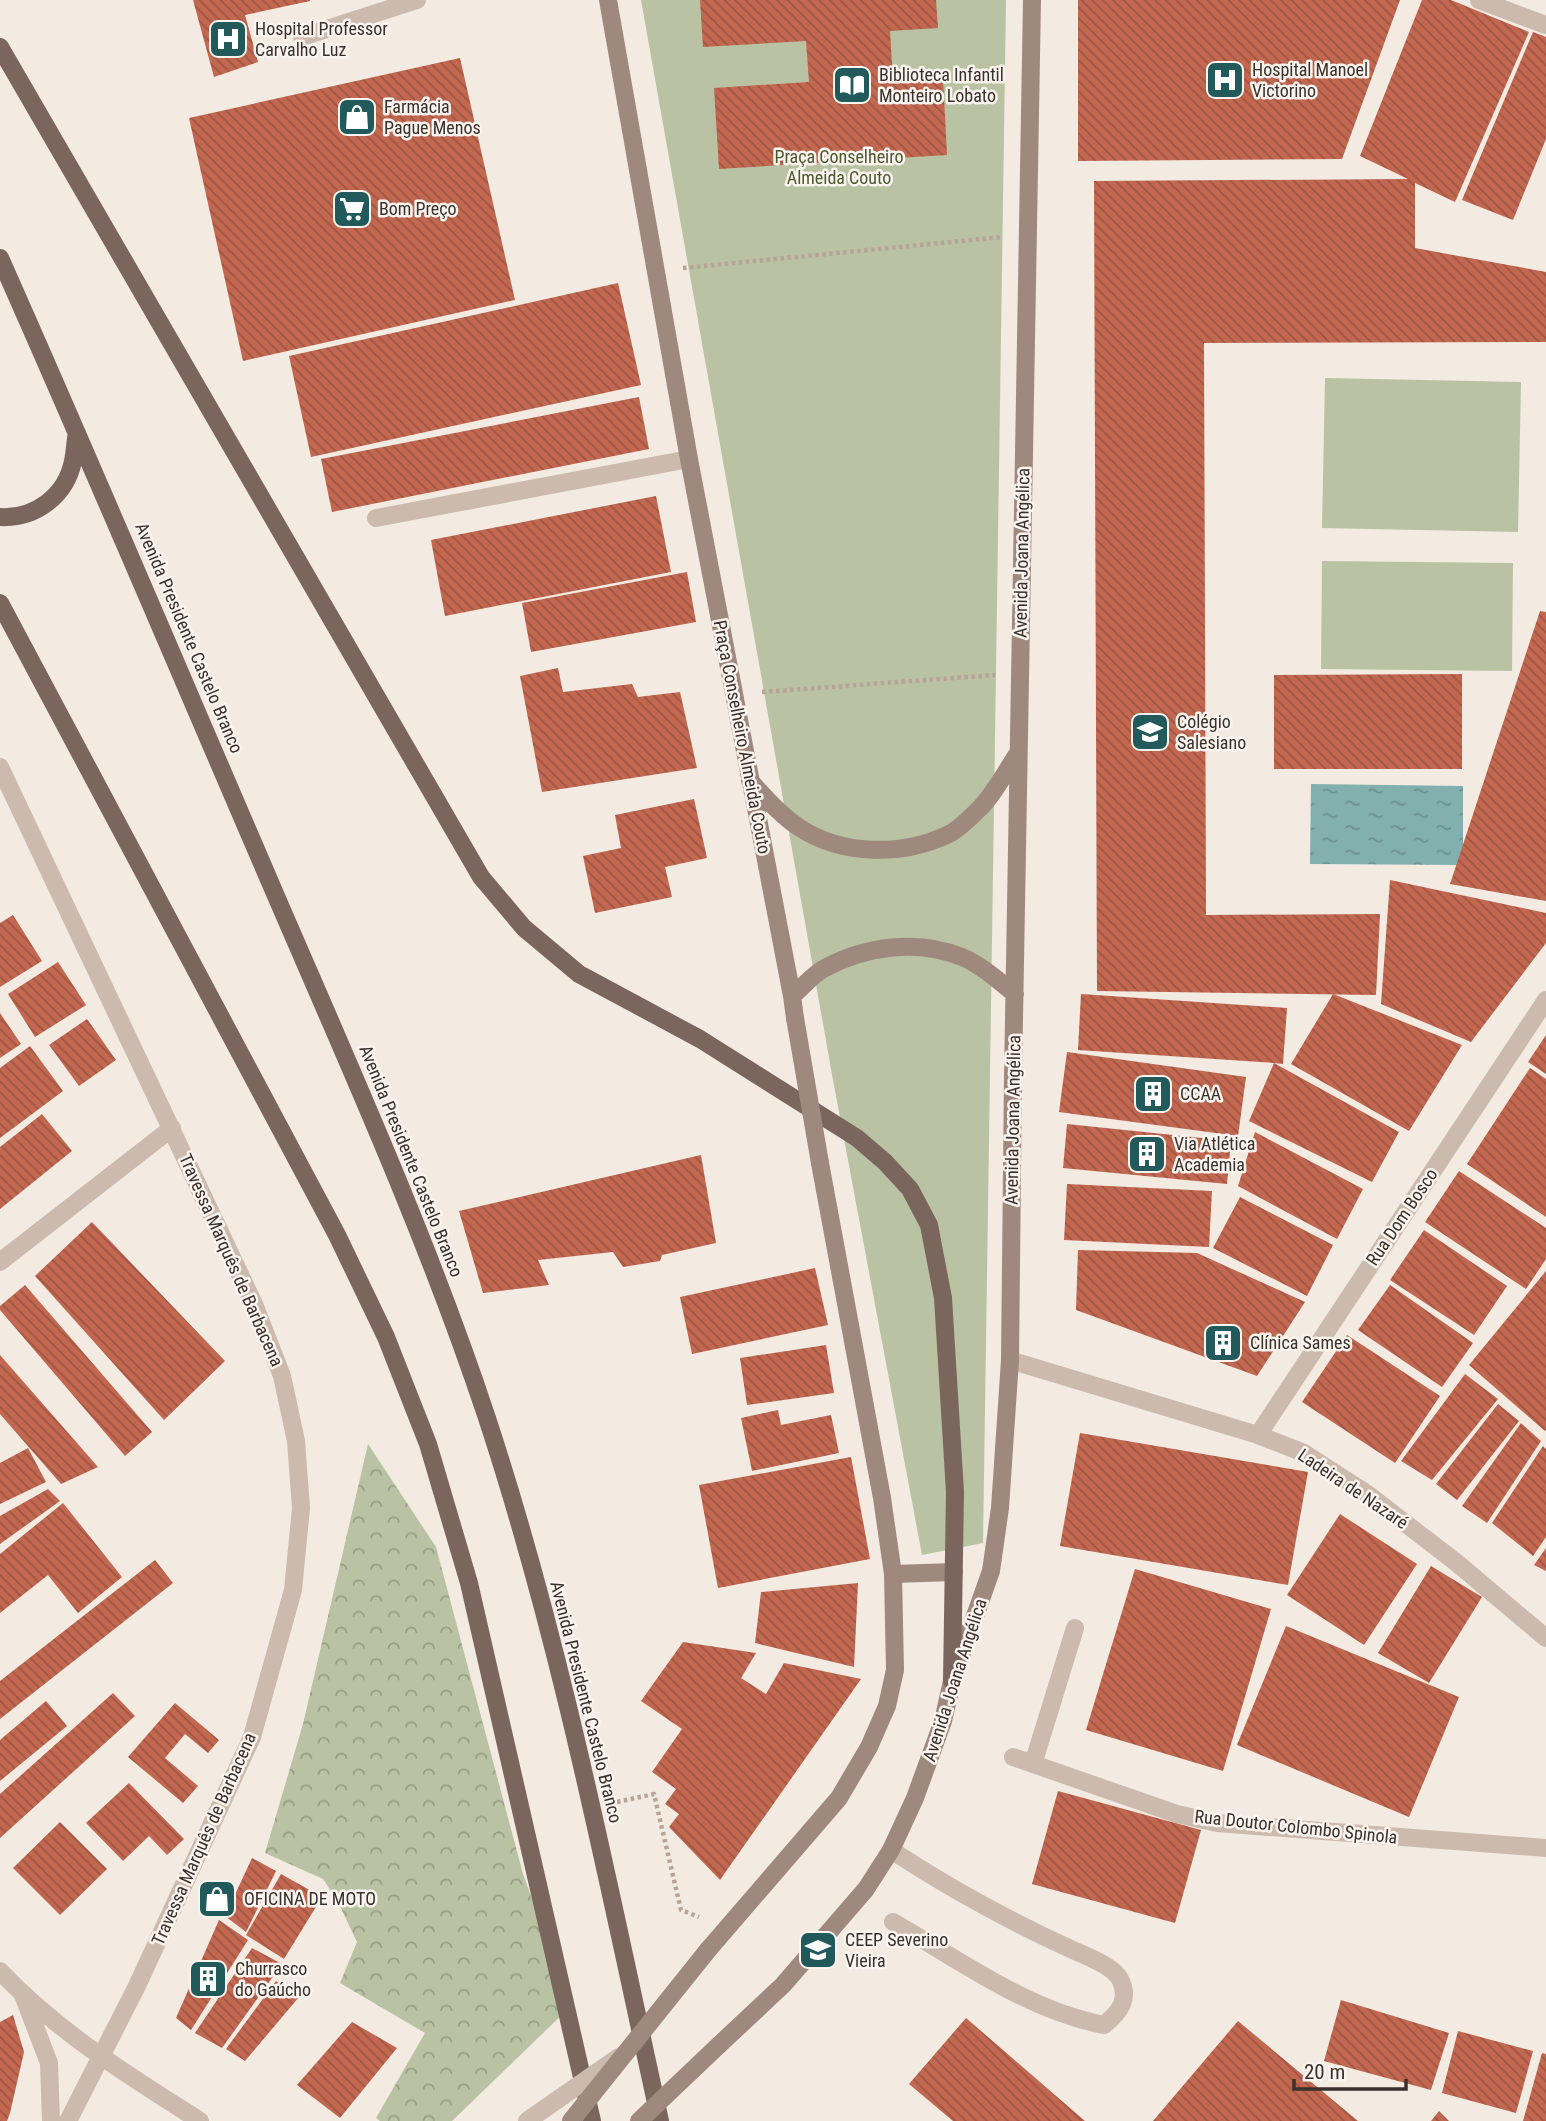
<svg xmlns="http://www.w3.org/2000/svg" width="1546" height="2121" font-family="'Roboto Condensed',sans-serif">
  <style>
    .forest { fill: url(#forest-crowns) }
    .park { fill: #b9c2a2 }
    .water { fill: url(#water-ripples) }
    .building { fill: url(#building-back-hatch) }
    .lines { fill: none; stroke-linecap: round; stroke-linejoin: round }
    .path { stroke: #b7a497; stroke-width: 4.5; stroke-dasharray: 3.5 3.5; stroke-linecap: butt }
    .service { stroke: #cbbaad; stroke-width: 18 }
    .minor { stroke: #cbbaad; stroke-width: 18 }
    .tertiary { stroke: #cbbaad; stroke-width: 18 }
    .secondary { stroke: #9f897f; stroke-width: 18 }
    .primary { stroke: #7b665d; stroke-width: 18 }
    .minor-bridge { stroke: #cbbaad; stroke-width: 18 }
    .secondary-bridge { stroke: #9f897f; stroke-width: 18 }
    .labels { text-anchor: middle; stroke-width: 5; stroke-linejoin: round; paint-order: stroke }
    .poi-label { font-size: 18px; fill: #3a302c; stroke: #faf4ee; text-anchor: start }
    .park-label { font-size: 18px; fill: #4b5830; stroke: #faf4ee }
    .street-label { font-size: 18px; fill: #3a302c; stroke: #faf4ee }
  </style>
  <defs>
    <pattern id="forest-crowns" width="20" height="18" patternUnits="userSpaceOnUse" patternTransform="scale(1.75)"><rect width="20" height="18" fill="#b9c2a2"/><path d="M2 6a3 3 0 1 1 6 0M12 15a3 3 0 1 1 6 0" fill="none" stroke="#979e84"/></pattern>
    <pattern id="water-ripples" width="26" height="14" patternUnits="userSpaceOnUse" patternTransform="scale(1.75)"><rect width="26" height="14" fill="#81b0af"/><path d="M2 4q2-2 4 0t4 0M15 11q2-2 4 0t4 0" fill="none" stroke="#6b908f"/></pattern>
    <pattern id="building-back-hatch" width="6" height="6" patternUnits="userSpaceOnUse" patternTransform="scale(1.75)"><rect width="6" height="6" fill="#c26750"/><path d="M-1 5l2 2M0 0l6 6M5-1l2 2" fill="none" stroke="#9f5543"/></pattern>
  </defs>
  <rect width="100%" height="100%" fill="#f3eae2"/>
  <!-- forest -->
  <path class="forest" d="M368,1444L436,1547L523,1874L571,2006L452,2121H380L376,2118L425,2033L340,1983L357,1942L337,1900L323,1879L265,1853L303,1724Z"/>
  <!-- park -->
  <path class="park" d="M641,0H1006L983,1543L922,1555L833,1080Z
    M1325,378L1521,382L1518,532L1322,528Z
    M1322,561L1513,563L1512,671L1321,669Z"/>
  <!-- water -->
  <path class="water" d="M1311,784L1463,786V865L1310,864Z"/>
  <!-- building -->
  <path class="building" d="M193,0H310V1L245,15L258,62L214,77Z
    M700,0H936L938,28L890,31L893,81L943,78L947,155L719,169L714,88L809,82L806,41L703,47Z
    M1078,0H1400L1342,159L1078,161Z
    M1422,0H1451L1529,32L1455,202L1415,183V248L1546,272V342L1204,343L1206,915L1380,914L1376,995L1097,991L1094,181L1408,179L1360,156Z
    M1533,32L1546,37V139L1513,220L1462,200Z
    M460,58L515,300L243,361L189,118Z
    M618,283L641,385L311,457L289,356Z
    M639,397L649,449L332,512L321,459Z
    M656,496L671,572L445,616L431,540Z
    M687,572L696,622L531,652L522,603Z
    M1540,611L1546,612V901L1450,884Z
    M558,668L563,692L632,684L638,697L680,692L697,768L542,792L520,676Z
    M1462,674V769H1274V675Z
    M694,799L707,858L665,867L672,897L595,913L583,856L621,848L615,815Z
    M1390,880L1546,913V943L1471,1042L1381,1004Z
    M13,915L42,961L0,987V923Z
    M58,962L86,1005L35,1037L8,994Z
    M1081,994L1287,1008L1283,1064L1274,1063L1399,1132L1372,1182L1249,1121L1274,1063L1078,1050Z
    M1333,994L1462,1045L1409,1131L1291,1064Z
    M0,1013L21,1044L0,1058Z
    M87,1019L116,1060L79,1086L49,1045Z
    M1546,1035V1074L1528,1062Z
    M30,1046L63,1091L0,1138V1068Z
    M1067,1052L1246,1077L1238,1136L1059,1112Z
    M1530,1068L1546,1079V1217L1467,1164Z
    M42,1114L72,1151L0,1209V1147Z
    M1067,1124L1231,1141L1227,1184L1063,1168Z
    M1255,1132L1363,1189L1337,1239L1238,1186Z
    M701,1155L716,1243L662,1255L660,1261L623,1267L613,1252L538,1260L549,1285L483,1293L459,1211Z
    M1459,1171L1546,1228V1259L1526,1289L1425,1222Z
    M1067,1184L1212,1191L1209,1247L1064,1240Z
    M1240,1197L1333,1245L1307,1296L1213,1248Z
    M92,1222L225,1361L164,1420L35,1276Z
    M1424,1230L1507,1286L1474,1335L1390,1280Z
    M1078,1250L1197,1253L1305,1302L1257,1376L1076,1310Z
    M815,1268L828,1325L692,1354L680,1297Z
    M1546,1271V1430L1545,1431L1469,1365Z
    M25,1285L152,1432L125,1456L0,1310V1306Z
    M1390,1285L1473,1343L1442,1387L1358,1330Z
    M1347,1335L1440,1396L1395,1463L1302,1402Z
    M826,1345L834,1393L747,1405L740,1358Z
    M0,1355L98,1467L61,1484L0,1414Z
    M1465,1374L1498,1399L1432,1480L1401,1461Z
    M1498,1404L1519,1421L1457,1500L1436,1484Z
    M778,1410L781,1425L831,1415L839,1453L752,1471L741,1418Z
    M1521,1423L1541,1441L1487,1523L1462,1506Z
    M1080,1433L1308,1472L1288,1585L1060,1546Z
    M1543,1446L1546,1449V1537L1533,1556L1492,1523Z
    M28,1448L46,1482L0,1504V1463Z
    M851,1457L870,1559L718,1588L699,1485Z
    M48,1489L60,1501L0,1544V1516Z
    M63,1503L122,1577L78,1613L48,1575L0,1613V1554Z
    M1340,1514L1417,1564L1364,1645L1287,1595Z
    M1546,1548V1571L1534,1565Z
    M155,1560L173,1583L0,1719V1681Z
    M1431,1566L1482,1597L1429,1683L1378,1653Z
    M1135,1569L1271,1609L1223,1771L1086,1730Z
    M858,1583L854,1667L755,1643L761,1592Z
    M1286,1626L1459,1697L1409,1817L1237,1745Z
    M683,1642L756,1653L741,1678L766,1694L784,1663L861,1679L720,1880L669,1827L679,1814L665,1804L676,1789L652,1772L682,1729L641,1701Z
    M113,1693L135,1716L0,1838V1794Z
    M46,1701L67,1726L0,1781V1740Z
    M175,1703L219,1740L208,1753L185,1734L165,1758L198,1786L183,1803L128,1757Z
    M129,1783L184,1839L167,1855L149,1836L123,1861L86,1823Z
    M1058,1791L1201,1830L1175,1923L1032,1884Z
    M60,1822L107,1869L60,1915L13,1868Z
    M252,1858L276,1871L246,1932L225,1916Z
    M281,1874L322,1897L284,1959L246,1935Z
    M219,1920L248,1940L191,2030L176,2018Z
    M252,1948L282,1964L222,2048L195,2033Z
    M276,1981L299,1997L245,2061L226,2049Z
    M1341,2000L1449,2033L1431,2090L1324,2061Z
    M13,2015L24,2052L10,2113L7,2121H0V2022Z
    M966,2018L1085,2121H953L909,2084Z
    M1238,2021L1358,2121H1153Z
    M352,2022L397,2048L340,2118L297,2085Z
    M1458,2031L1533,2051L1516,2113L1442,2093Z
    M1542,2053L1546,2054V2121H1523Z
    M1439,2111L1449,2121H1431Z"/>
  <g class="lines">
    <!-- path -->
    <path class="path" d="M683,268L1002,237
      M762,692L995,675
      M617,1802L654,1794L681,1910L699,1917"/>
    <!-- service -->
    <path class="service" d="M302,37L417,0
      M376,518L689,459
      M1033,1764L1075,1628
      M891,1850C949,1888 1011,1922 1075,1951C1087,1956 1114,1967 1120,1979C1130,1999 1120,2012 1104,2025C1027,2010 961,1961 893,1922"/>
    <!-- minor -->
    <path class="minor" d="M1479,0L1546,25
      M0,1262L172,1128
      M1258,1435L1546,1000
      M1013,1757L1177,1814L1217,1823L1546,1848
      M0,1971C57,2032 130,2076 200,2121"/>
    <!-- tertiary -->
    <path class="tertiary" d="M0,767L254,1304L282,1376L296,1441L301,1508L293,1590L252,1737L136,1988L68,2121
      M1010,1360L1258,1435L1304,1453L1366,1493L1457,1563L1546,1638
      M23,1995L49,2063L51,2121"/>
    <!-- secondary -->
    <path class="secondary" d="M608,0L689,459L792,996L795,1018
      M750,781C765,797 781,816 800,828C843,856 904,856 949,834C959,829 970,818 978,810C993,796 1006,771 1018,753
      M792,996C803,987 813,974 825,968C866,946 918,939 962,957C981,965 999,981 1015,994
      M893,1574L954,1572
      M708,1950L839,1798L869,1747L887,1706L895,1670L893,1574L882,1498L820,1163
      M719,2045L783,1985L866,1889L891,1850L915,1798L943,1721L952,1681L991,1571L1000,1508L1010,1360L1013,1076L1032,0"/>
    <!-- primary -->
    <path class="primary" d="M0,47L481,877L524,928L579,974L700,1039L857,1138L885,1162L910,1189L929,1225L943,1298L955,1492L952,1681
      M0,258C93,467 182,678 273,889C348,1063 426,1235 486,1415C562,1645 608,1884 660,2121
      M0,517C35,519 66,496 73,461C75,452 75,442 77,433
      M0,603L337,1235L386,1337L428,1444L469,1583L592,2121"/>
    <!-- minor-bridge -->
    <path class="minor-bridge" d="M527,2121L619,2057"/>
    <!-- secondary-bridge -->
    <path class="secondary-bridge" d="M795,1018L820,1163
      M571,2121L708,1950
      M639,2121L719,2045"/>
  </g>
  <!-- icons -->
  <defs>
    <symbol id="hospital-square" viewBox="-11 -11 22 22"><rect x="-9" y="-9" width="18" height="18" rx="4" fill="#225a5b" stroke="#faf4ee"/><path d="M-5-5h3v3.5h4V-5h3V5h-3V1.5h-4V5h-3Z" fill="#fff"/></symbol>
    <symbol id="library-square" viewBox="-11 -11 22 22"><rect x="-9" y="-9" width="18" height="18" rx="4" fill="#225a5b" stroke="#faf4ee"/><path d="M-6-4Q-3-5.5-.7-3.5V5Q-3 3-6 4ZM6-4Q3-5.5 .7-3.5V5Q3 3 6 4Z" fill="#fff"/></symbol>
    <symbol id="shop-square" viewBox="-11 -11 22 22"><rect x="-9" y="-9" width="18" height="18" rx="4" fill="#225a5b" stroke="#faf4ee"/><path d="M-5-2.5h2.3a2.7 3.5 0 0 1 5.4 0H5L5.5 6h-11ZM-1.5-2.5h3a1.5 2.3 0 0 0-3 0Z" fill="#fff"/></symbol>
    <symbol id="supermarket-square" viewBox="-11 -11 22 22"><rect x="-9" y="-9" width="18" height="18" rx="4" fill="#225a5b" stroke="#faf4ee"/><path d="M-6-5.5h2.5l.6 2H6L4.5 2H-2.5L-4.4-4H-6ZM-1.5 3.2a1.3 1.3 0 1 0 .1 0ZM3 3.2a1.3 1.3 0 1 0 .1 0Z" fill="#fff"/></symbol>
    <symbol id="school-square" viewBox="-11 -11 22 22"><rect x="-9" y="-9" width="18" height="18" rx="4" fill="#225a5b" stroke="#faf4ee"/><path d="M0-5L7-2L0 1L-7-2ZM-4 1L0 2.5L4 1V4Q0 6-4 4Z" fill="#fff"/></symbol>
    <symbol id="building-square" viewBox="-11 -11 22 22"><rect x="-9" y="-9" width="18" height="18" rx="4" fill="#225a5b" stroke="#faf4ee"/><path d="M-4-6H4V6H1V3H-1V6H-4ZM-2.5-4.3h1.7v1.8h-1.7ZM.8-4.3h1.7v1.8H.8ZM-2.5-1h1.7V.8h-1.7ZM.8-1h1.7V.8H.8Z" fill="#fff"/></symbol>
  </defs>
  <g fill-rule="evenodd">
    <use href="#hospital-square" x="206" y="17" width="44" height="44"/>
    <use href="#hospital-square" x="1203" y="58" width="44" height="44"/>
    <use href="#library-square" x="830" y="63" width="44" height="44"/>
    <use href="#shop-square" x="335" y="95" width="44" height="44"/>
    <use href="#supermarket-square" x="330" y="187" width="44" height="44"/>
    <use href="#school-square" x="1128" y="710" width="44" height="44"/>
    <use href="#building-square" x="1131" y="1072" width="44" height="44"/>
    <use href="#building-square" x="1125" y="1132" width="44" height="44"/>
    <use href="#building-square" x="1201" y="1321" width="44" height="44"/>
    <use href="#shop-square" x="195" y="1877" width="44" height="44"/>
    <use href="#school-square" x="796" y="1928" width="44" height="44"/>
    <use href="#building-square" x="186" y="1957" width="44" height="44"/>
  </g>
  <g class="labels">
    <!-- poi labels -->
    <g class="poi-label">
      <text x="255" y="35">Hospital Professor<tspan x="255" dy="21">Carvalho Luz</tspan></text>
      <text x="1252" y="76">Hospital Manoel<tspan x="1252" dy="21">Victorino</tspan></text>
      <text x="879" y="81">Biblioteca Infantil<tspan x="879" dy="21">Monteiro Lobato</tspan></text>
      <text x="384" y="113">Farmácia<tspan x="384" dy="21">Pague Menos</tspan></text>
      <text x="379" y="215">Bom Preço</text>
      <text x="1177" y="728">Colégio<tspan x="1177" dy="21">Salesiano</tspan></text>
      <text x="1180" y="1100">CCAA</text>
      <text x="1174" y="1150">Via Atlética<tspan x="1174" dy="21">Academia</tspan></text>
      <text x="1250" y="1349">Clínica Sames</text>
      <text x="244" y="1905">OFICINA DE MOTO</text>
      <text x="845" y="1946">CEEP Severino<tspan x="845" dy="21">Vieira</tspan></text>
      <text x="235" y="1975">Churrasco<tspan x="235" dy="21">do Gaúcho</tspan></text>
    </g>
    <!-- park labels -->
    <g class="park-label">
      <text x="839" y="163">Praça Conselheiro<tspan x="839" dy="21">Almeida Couto</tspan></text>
    </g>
    <!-- street labels -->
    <g class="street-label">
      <text transform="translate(1022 553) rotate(-89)" y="6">Avenida Joana Angélica</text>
      <text transform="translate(189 638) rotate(67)" y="6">Avenida Presidente Castelo Branco</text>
      <text transform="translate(742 737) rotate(79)" y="6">Praça Conselheiro Almeida Couto</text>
      <text transform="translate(1013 1120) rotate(-89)" y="6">Avenida Joana Angélica</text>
      <text transform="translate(411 1161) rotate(68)" y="6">Avenida Presidente Castelo Branco</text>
      <text transform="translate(1402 1217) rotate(-56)" y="6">Rua Dom Bosco</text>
      <text transform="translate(231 1260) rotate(66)" y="6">Travessa Marquês de Barbacena</text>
      <text transform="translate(1353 1489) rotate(34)" y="6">Ladeira de Nazaré</text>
      <text transform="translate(955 1680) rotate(-72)" y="6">Avenida Joana Angélica</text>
      <text transform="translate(586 1702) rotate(76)" y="6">Avenida Presidente Castelo Branco</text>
      <text transform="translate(1296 1827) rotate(6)" y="6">Rua Doutor Colombo Spinola</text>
      <text transform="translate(204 1839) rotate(-66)" y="6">Travessa Marquês de Barbacena</text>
    </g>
  </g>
  <!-- scale -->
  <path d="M1294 2079v10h112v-10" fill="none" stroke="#3a302c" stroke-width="3.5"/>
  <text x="1304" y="2079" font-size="21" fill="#3a302c" stroke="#faf4ee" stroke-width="5" paint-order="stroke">20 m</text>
</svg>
